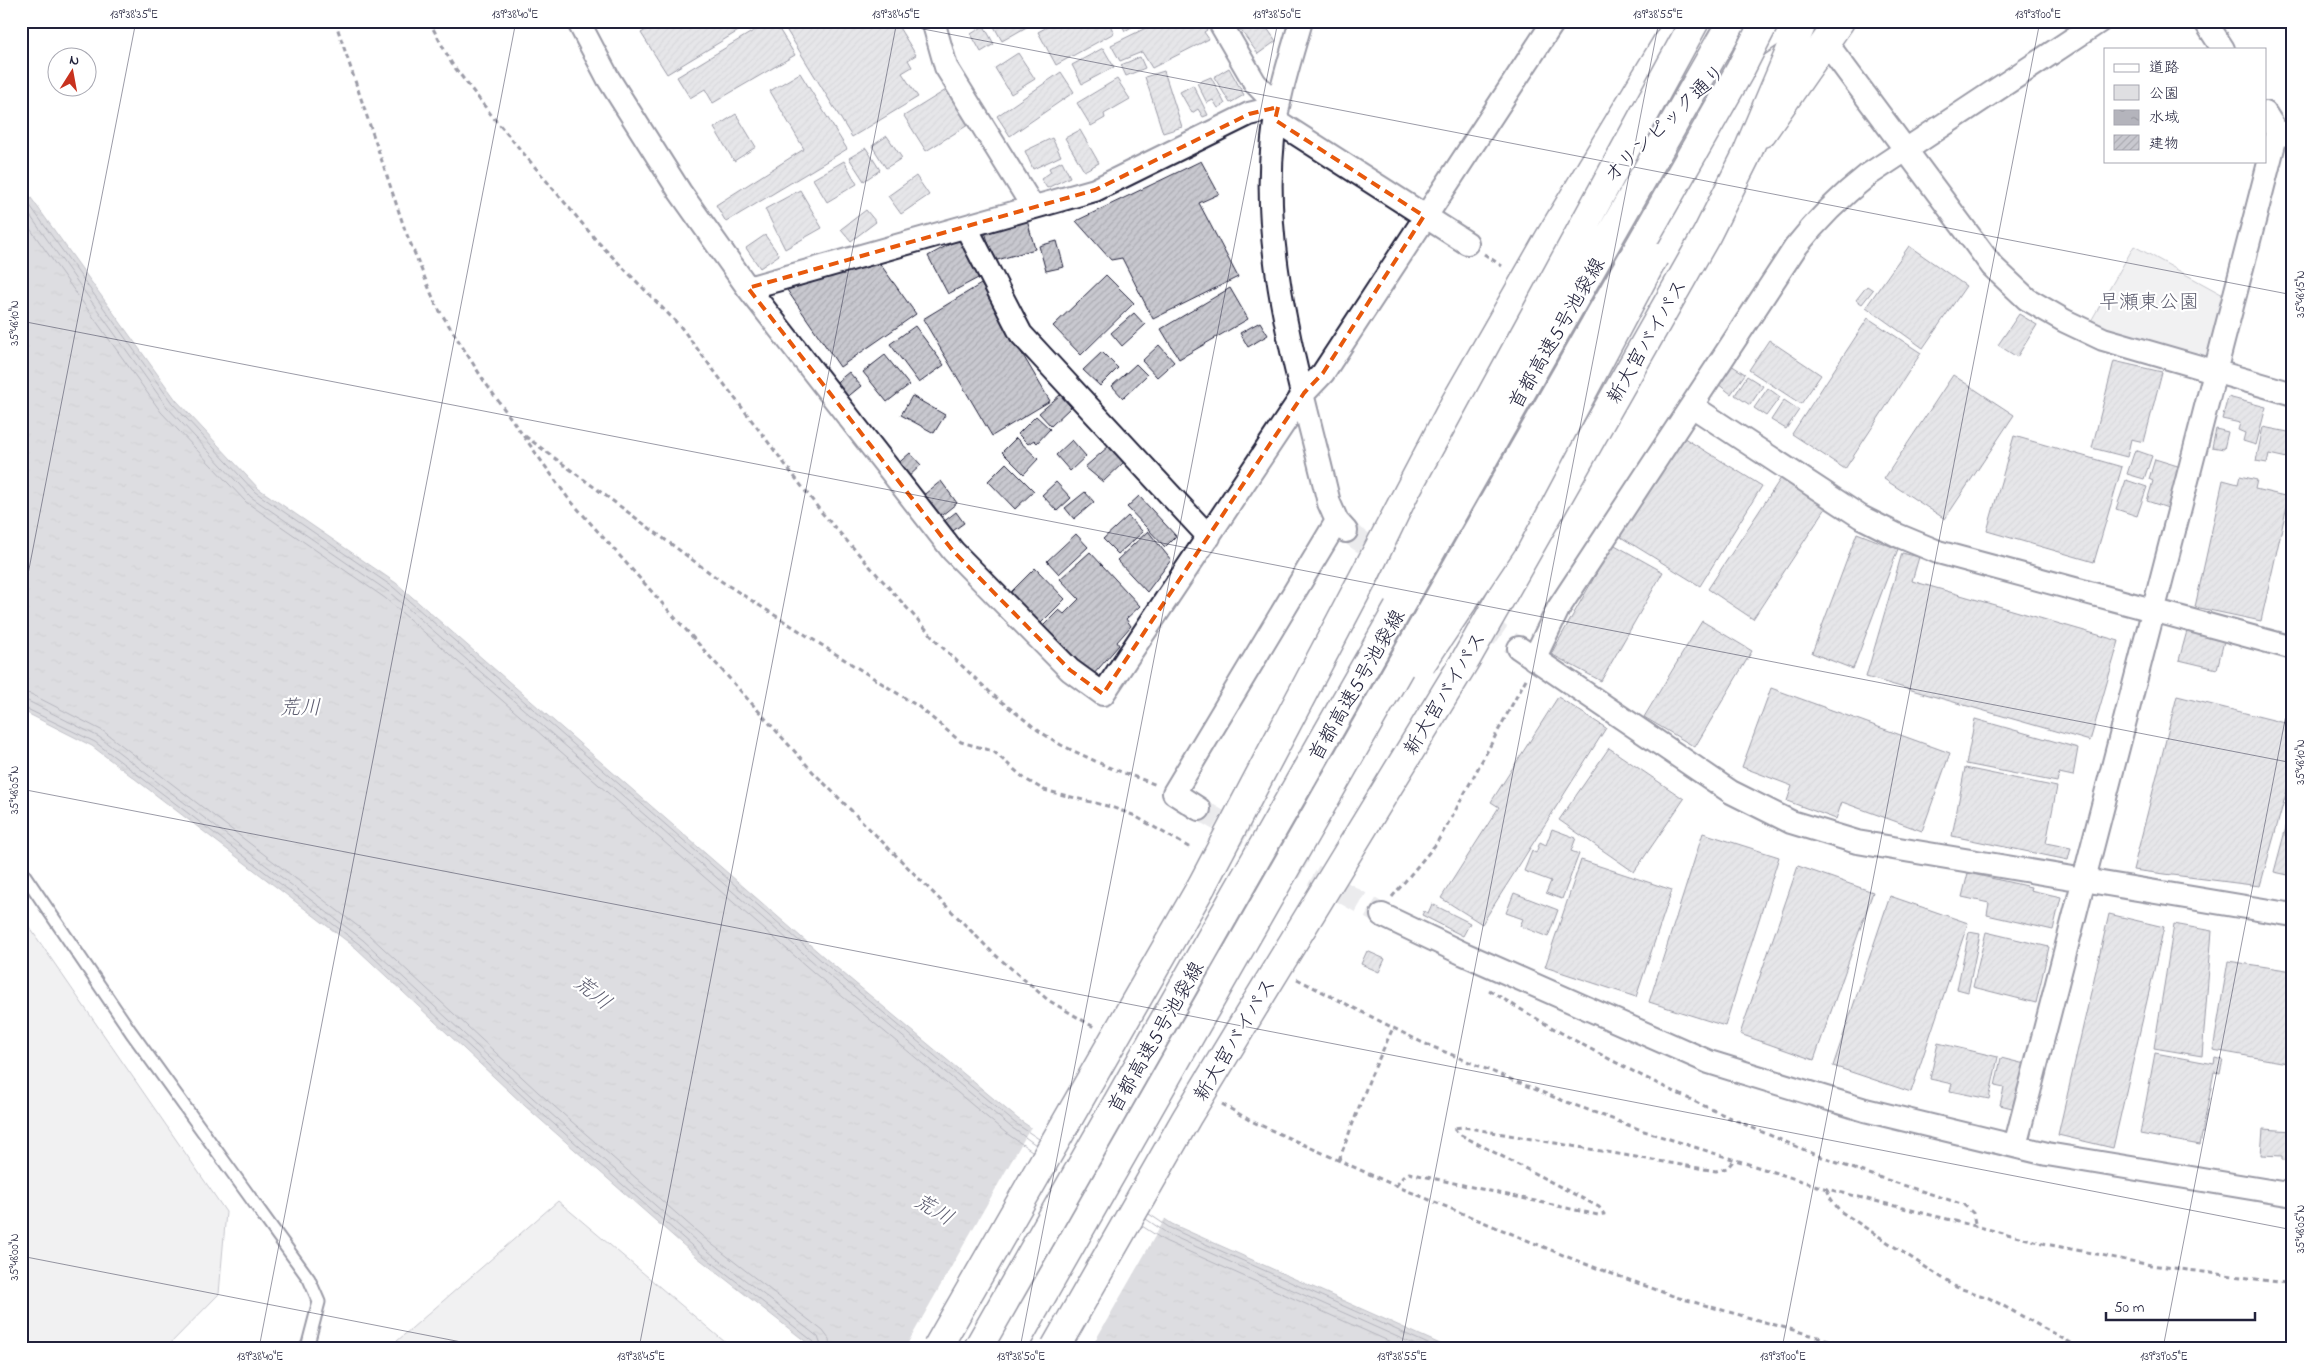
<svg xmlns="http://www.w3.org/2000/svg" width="2314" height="1369" font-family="'Indie Flower','Klee One',sans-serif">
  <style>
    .green { fill: #dfdfe2; stroke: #80808e }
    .water { fill: url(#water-ripples); stroke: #7a7a88 }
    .pier { fill: #fff }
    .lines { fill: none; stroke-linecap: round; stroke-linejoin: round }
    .shore { stroke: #5c5c6f; stroke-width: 1 }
    .building { fill: url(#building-hatch); stroke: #22223b }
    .minor-tunnel { stroke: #d3d3d8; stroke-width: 22; stroke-dasharray: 22 11; stroke-linecap: butt }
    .service-casing { stroke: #22223b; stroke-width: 15 }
    .minor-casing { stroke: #22223b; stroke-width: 26 }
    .primary-casing { stroke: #22223b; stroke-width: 31 }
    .trunk-casing { stroke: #22223b; stroke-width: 31 }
    .path { stroke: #22223b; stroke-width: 3; stroke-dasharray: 5 4; stroke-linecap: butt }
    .service { stroke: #fff; stroke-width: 11 }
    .minor { stroke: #fff; stroke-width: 22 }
    .primary { stroke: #fff; stroke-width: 28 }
    .trunk { stroke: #fff; stroke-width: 28 }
    .trunk-bridge-casing { stroke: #22223b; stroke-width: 31; stroke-linecap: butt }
    .motorway-bridge-casing { stroke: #22223b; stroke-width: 31; stroke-linecap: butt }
    .trunk-bridge { stroke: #fff; stroke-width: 28 }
    .motorway-bridge { stroke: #fff; stroke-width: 28 }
    .marked { fill: none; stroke: #e8590c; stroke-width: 4; stroke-dasharray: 10 6; stroke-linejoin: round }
    .ticks { fill: none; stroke: #22223b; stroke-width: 1; stroke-opacity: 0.45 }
    .labels { text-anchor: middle; stroke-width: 4.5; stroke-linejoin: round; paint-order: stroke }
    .street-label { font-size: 20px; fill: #22223b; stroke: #fff }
    .park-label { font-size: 20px; fill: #5b5b6d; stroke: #fff }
    .water-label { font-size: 21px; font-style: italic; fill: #5c5c6f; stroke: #fff }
    .neatline { fill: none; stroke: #22223b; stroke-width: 2 }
    .ticks-label { font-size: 12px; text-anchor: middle; fill: #22223b }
  </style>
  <defs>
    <pattern id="water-ripples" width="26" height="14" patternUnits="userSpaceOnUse" patternTransform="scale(1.25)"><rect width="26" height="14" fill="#b4b4bc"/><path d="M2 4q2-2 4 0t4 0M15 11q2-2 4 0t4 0" fill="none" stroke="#9a9aa2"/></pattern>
    <pattern id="building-hatch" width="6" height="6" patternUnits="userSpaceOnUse" patternTransform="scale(1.25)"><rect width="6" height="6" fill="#c8c8cf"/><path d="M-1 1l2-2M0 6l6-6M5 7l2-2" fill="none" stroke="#acacb3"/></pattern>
  </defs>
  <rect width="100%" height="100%" fill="#fff"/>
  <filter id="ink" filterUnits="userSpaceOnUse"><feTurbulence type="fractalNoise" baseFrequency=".02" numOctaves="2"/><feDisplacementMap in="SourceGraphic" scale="10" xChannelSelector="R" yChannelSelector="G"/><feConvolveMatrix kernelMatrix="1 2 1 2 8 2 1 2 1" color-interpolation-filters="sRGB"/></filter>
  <g filter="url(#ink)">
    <!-- green -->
    <path class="green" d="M2134,246L2225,296L2208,360L2110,330L2091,321Z
      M21,915L226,1212L219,1294L166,1348H21Z
      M558,1201L732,1348H389Z"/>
    <!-- water -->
    <path class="water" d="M21,184L176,400L259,489L396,583L825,958L1018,1119L1172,1224L1449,1348H814L697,1257L525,1106L356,948L92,746L21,710Z"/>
    <!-- pier -->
    <path class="pier" d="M1032,1125L1166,1217L1091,1348H905Z"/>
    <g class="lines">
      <!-- shore -->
      <path class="shore" d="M21,193L172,403L255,492L393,587L822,961L1015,1123L1039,1139
        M21,203L167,407L251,497L389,592L818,966L1011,1127L1036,1145
        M21,216L161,412L246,502L385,598L813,972L1006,1133L1032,1151
        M21,692L31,694L103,731L368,934L538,1092L709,1242L823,1331L829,1339L830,1348
        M21,700L28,701L99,737L363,940L533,1098L704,1248L818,1337L822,1348
        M21,706L95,742L359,944L529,1102L700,1253L814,1342L816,1348
        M1149,1214L1170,1228L1437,1348
        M1146,1219L1168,1234L1422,1348
        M1142,1226L1165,1241L1404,1348"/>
    </g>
    <!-- building -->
    <path class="building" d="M660,21H755L667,74L641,33Z
      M770,21H774L795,55L713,103L705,89L690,98L677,77Z
      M781,21H895L916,55L908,60L912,67L902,73L918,97L852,137Z
      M991,21H1037L1002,41Z
      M1058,21H1108L1114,33L1056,65L1038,32Z
      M1120,21H1141L1125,31Z
      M1160,21H1202L1207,30L1204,32L1209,39L1152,68L1142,52L1120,61L1111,45Z
      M1234,21H1262L1276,41L1258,54Z
      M984,26L994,44L981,52L971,34Z
      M1103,48L1114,67L1082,84L1072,65Z
      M1018,53L1035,79L1011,94L995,68Z
      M1140,57L1145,68L1126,76L1121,65Z
      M1229,68L1244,95L1230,103L1214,77Z
      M1164,71L1182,127L1163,133L1145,77Z
      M1061,72L1074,92L1010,136L997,116Z
      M800,73L847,149L726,222L716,205L804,149L770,91Z
      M1211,77L1225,104L1218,108L1213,100L1207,103L1197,83Z
      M1117,79L1130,99L1104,114L1105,118L1091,126L1077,103Z
      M1193,85L1208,115L1203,117L1198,109L1192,113L1180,92Z
      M946,90L968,125L926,151L904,116Z
      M736,114L756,147L734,161L714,128Z
      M1080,130L1099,163L1084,171L1065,138Z
      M887,136L902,158L886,168L872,146Z
      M1052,138L1061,156L1033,169L1025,151Z
      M866,148L880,170L864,181L849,158Z
      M844,161L857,184L827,202L813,179Z
      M1062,161L1070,177L1047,188L1041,179L1051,172L1049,168Z
      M1201,161L1219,194L1199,203L1238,277L1153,319L1122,258L1111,260L1076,221Z
      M916,176L929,195L901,214L888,196Z
      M800,190L822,228L785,249L765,209Z
      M866,210L876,222L851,241L841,229Z
      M1027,220L1035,249L994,261L985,232Z
      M765,235L779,255L760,268L746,248Z
      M959,239L980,277L948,294L928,256Z
      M1057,241L1064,267L1046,271L1039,246Z
      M1909,246L1966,286L1923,348L1866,307Z
      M878,261L916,314L840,367L787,290Z
      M1106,275L1134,303L1081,355L1053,326Z
      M981,284L1050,401L992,436L923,319Z
      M1867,286L1873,290L1862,304L1856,300Z
      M1230,288L1248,319L1179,359L1161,329Z
      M1134,313L1145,325L1122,346L1111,333Z
      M2019,314L2037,325L2017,357L1998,345Z
      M1868,318L1921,353L1845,469L1792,434Z
      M1260,322L1268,335L1248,347L1240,333Z
      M915,326L944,365L919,383L890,344Z
      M1769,340L1821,375L1801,404L1749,370Z
      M1159,345L1174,362L1157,377L1142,361Z
      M1102,352L1118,368L1100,386L1083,370Z
      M885,355L909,385L887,402L863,372Z
      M2114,361L2162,372L2144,442L2131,439L2127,457L2092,448Z
      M1136,364L1147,375L1123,398L1112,386Z
      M1731,365L1745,374L1731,394L1718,384Z
      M849,372L861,386L845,399L833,385Z
      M1953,375L2014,415L1945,519L1884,479Z
      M1747,376L1763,386L1750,405L1735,395Z
      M1768,388L1780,397L1766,416L1754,408Z
      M1060,395L1071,407L1051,426L1039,413Z
      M912,396L945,415L934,433L901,415Z
      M2228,397L2266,407L2256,445L2243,441L2245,433L2238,430L2240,423L2222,419Z
      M1784,400L1799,410L1786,429L1771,420Z
      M1036,416L1050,429L1037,443L1034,440L1028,444L1018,434Z
      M2263,427L2293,433V445H2290L2287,458L2269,454L2267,463L2256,461Z
      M2216,429L2228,432L2224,449L2212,447Z
      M1681,436L1762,486L1700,586L1619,536Z
      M2014,436L2122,467L2094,562L1987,531Z
      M1016,438L1038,459L1024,474L1002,452Z
      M1072,440L1086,456L1070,471L1056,455Z
      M1109,446L1124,462L1103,482L1085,467Z
      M2135,450L2152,456L2144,479L2127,474Z
      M910,453L921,465L906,479L894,467Z
      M2155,459L2181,467L2168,508L2147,501L2153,481L2149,479Z
      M1006,463L1034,491L1015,509L988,481Z
      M2240,476L2257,480L2255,489L2289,497L2261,621L2195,607L2223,480L2238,484Z
      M1781,478L1826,508L1753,619L1708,589Z
      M2126,480L2147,487L2137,516L2116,509Z
      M941,481L957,503L937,519L921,497Z
      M1056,482L1071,498L1057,511L1042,495Z
      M1085,492L1094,502L1074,519L1065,508Z
      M1139,496L1176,536L1165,547L1127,507Z
      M956,512L964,523L950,533L942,523Z
      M1128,516L1143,532L1118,554L1103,539Z
      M1148,531L1171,560L1147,592L1117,560Z
      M1857,533L1898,549L1853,669L1812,653Z
      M1076,534L1088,547L1059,574L1047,561Z
      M1613,544L1663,572L1601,681L1551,654Z
      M1090,552L1140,606L1126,619L1131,626L1117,642L1119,645L1093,675L1041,628L1059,610L1064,614L1079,599L1060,579Z
      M1902,553L1919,557L1912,581L2119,641L2090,741L1866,677Z
      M1035,568L1065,599L1038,626L1008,595Z
      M1702,621L1752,651L1695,747L1644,717Z
      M2187,631L2224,641L2217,669L2179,660Z
      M1771,688L1950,753L1922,831L1842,802L1836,819L1787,801L1792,786L1742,767Z
      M2177,696L2293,725V769L2260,886L2133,870Z
      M1558,697L1606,728L1482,924L1441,898L1499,807L1491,802Z
      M1975,719L2078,748L2073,776L2059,773L2057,782L1966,764Z
      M1609,748L1684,799L1634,872L1559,820Z
      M1965,768L2057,787L2046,843L2071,848L2068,860L1952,836Z
      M2293,801V876L2274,872Z
      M1552,829L1576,838L1571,851L1579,854L1562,899L1546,893L1551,881L1524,871L1532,851L1536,853L1540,842L1546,845Z
      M1703,833L1779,857L1725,1026L1649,1002Z
      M1581,860L1672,890L1636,997L1545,967Z
      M1798,866L1873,892L1814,1060L1740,1034Z
      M1968,873L2031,887L2030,890L2061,897L2053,930L1987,915L1989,903L1962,897Z
      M1514,893L1558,910L1548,937L1520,926L1523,919L1506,913Z
      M1890,896L1968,923L1911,1092L1833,1066Z
      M1432,904L1470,923L1463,936L1422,915L1424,911L1428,913Z
      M2109,914L2164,927L2113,1148L2058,1135Z
      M2174,924L2212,931L2202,1056L2154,1048Z
      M1969,932L1980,934L1968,992L1957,989Z
      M1986,932L2049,947L2036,1003L1973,987Z
      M1367,951L1385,959L1379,972L1361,964Z
      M2228,961L2293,971V1064L2213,1050Z
      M1938,1043L1998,1057L1989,1099L1950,1091L1952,1084L1930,1079Z
      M2155,1053L2214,1064L2215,1058L2223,1060L2220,1073L2214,1072L2200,1145L2140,1134Z
      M2001,1058L2025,1064L2018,1095H2016L2012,1108L2000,1105L2004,1088L1995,1086Z
      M2263,1129L2293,1131V1160H2282V1156L2261,1155Z"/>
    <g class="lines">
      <!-- minor-tunnel -->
      <path class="minor-tunnel" d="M1346,531L1519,648
        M1199,809L1382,915"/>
      <defs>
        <path id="service" d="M21,870L131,1032L309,1279L319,1302L308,1344L305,1348"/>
        <path id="minor" d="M578,21L608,78L680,192L748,288L953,551L1070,670L1103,694L1304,393L1323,373L1554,21
          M933,21L946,67L1033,207
          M1219,21L1255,83L1278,107
          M1301,21C1290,60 1277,99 1273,139C1260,260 1302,386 1329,503L1337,521L1346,531
          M2205,21L2223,49
          M1825,41L1992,266L2027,299L2065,321L2103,339L2293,394
          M2265,113L2277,132L2293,136
          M1275,120L1467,243
          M966,227L1021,334L1209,537
          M748,288L1095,190L1249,114L1278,107
          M1692,406L1861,517L1897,535L1938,552L2293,648
          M1519,648L1731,792L1791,822L1857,842L2293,915
          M1534,659L1558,609L1795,248C1817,220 1840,197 1868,175L2100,21
          M1199,809L1174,793L1337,521
          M1382,915L1464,954L1709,1062L1865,1110L2047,1154L2293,1195
          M2015,1146L2277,132"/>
        <path id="primary" d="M1762,133L1840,21
          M1622,162L1719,68L1788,21"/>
        <path id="trunk" d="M1201,887L1454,405L1550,237L1680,21
          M1256,1003L1466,659L1707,234L1745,158L1803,21"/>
      </defs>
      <!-- service casing -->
      <use href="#service" class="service-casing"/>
      <!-- minor casing -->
      <use href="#minor" class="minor-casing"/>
      <!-- primary casing -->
      <use href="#primary" class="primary-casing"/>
      <!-- trunk casing -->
      <use href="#trunk" class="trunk-casing"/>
      <!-- path -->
      <path class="path" d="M335,21L405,230L436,305L484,381L568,498L813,772L993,953L1048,1000L1094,1027
        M429,21L452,64L493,117L596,240L680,326L822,513L942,647L993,695L1039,731L1061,745L1108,767L1157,785
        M1484,254L1502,266
        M525,436L721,581L919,707L961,742L993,751L1025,779L1044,790L1111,807L1133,815L1192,849
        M1392,897L1436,844L1454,813L1527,677
        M1297,979L1421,1042L1556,1098L1644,1131L1827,1189L2051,1245L2151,1265L2293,1284
        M1489,990C1593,1055 1704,1109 1817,1155C1864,1174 1915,1188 1964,1205L1973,1213L1976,1228
        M1222,1104L1251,1121L1396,1186L1580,1262L1676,1297L1857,1348
        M1339,1160L1370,1078L1393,1028
        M1396,1186L1403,1177L1409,1173L1598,1215L1604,1214L1599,1207L1459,1134L1453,1128L1463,1127L1716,1171L1727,1168L1734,1160
        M1827,1189L1831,1199L1840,1211L1956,1287L1989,1298L2080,1348"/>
      <!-- service -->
      <use href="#service" class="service"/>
      <!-- minor -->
      <use href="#minor" class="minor"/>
      <!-- primary -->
      <use href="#primary" class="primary"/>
      <!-- trunk -->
      <use href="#trunk" class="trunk"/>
      <defs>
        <path id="trunk-bridge" d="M937,1348L1201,887
          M1055,1348L1187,1117L1256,1003"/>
        <path id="motorway-bridge" d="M1391,589L1431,506L1695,21
          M1421,664L1504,540L1654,257
          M978,1348L1732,21
          M1012,1348L1739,72L1765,21"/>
      </defs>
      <!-- trunk-bridge casing -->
      <use href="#trunk-bridge" class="trunk-bridge-casing"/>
      <!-- motorway-bridge casing -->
      <use href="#motorway-bridge" class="motorway-bridge-casing"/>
      <!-- trunk-bridge -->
      <use href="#trunk-bridge" class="trunk-bridge"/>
      <!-- motorway-bridge -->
      <use href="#motorway-bridge" class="motorway-bridge"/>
    </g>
  </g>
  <!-- marked area -->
  <path d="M0 0H2314V1369H0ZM1278,107L1275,120L1424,216L1323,373L1304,393L1103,694L1070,670L953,551L748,288L1095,190L1249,114Z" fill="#fff" fill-opacity=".55" fill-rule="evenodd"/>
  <path class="marked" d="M1278,107L1275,120L1424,216L1323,373L1304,393L1103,694L1070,670L953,551L748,288L1095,190L1249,114Z"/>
  <!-- ticks -->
  <path class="ticks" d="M882,21L2293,295M21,321L2293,763M21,610L136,21M21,789L2293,1230M21,1256L492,1348M259,1348L516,21M639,1348L897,21M1020,1348L1278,21M1401,1348L1659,21M1782,1348L2040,21M2163,1348L2293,679"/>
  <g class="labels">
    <!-- street labels -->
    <g class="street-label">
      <text transform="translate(1664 123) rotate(-44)" y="7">オリンピック通り</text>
      <text transform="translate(1556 333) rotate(-60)" y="7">首都高速5号池袋線</text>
      <text transform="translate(1646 341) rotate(-60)" y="7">新大宮バイパス</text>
      <text transform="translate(1356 685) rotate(-60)" y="7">首都高速5号池袋線</text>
      <text transform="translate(1444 693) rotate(-59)" y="7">新大宮バイパス</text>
      <text transform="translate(1155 1037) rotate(-60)" y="7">首都高速5号池袋線</text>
      <text transform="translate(1234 1039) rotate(-59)" y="7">新大宮バイパス</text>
    </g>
    <!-- park labels -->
    <g class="park-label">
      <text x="2149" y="308">早瀬東公園</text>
    </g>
    <!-- water labels -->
    <g class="water-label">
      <text x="300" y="714">荒川</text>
      <text transform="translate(593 992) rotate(39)" y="7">荒川</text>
      <text transform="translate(934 1209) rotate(31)" y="7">荒川</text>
    </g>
  </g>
  <!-- margin -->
  <rect width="2314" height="1369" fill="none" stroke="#fff" stroke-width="55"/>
  <!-- legend -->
  <rect x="2104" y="48" width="162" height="115" fill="#ffffff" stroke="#a7a7b1"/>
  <rect x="2114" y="64" width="25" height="8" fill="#ffffff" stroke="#a7a7b1"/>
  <text x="2149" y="72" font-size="15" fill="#22223b">道路</text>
  <rect x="2114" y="85" width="25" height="15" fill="#dfdfe2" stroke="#a7a7b1"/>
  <text x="2149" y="98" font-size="15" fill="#22223b">公園</text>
  <rect x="2114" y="110" width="25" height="15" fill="url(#water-ripples)" stroke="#a7a7b1"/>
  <text x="2149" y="122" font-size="15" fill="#22223b">水域</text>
  <rect x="2114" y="135" width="25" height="15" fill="url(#building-hatch)" stroke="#a7a7b1"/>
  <text x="2149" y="148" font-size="15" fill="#22223b">建物</text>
  <!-- north arrow -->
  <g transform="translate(72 72) rotate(11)"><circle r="24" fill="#ffffff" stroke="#a7a7b1"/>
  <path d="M0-4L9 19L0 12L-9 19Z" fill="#c8321e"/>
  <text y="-8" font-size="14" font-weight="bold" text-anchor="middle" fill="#22223b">N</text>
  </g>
  <!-- scale -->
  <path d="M2106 1312v8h149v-8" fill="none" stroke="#22223b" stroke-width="2.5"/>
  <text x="2114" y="1312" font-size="15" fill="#22223b" stroke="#ffffff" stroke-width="4" paint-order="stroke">50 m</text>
  <rect x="28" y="28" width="2258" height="1314" class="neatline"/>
  <g class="ticks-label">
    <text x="134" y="18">139°38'35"E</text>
    <text x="515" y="18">139°38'40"E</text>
    <text x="896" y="18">139°38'45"E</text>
    <text x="1277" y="18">139°38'50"E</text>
    <text x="1658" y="18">139°38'55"E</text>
    <text x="2038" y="18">139°39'00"E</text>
    <text transform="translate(2300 294) rotate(-90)" y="4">35°48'15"N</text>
    <text transform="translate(14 323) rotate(-90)" y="4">35°48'10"N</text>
    <text transform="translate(2300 762) rotate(-90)" y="4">35°48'10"N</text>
    <text transform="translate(14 790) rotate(-90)" y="4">35°48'05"N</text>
    <text transform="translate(2300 1229) rotate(-90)" y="4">35°48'05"N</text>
    <text transform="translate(14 1257) rotate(-90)" y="4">35°48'00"N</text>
    <text x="260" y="1360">139°38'40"E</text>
    <text x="641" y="1360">139°38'45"E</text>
    <text x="1021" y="1360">139°38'50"E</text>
    <text x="1402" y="1360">139°38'55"E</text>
    <text x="1783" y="1360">139°39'00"E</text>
    <text x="2164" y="1360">139°39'05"E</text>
  </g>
</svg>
